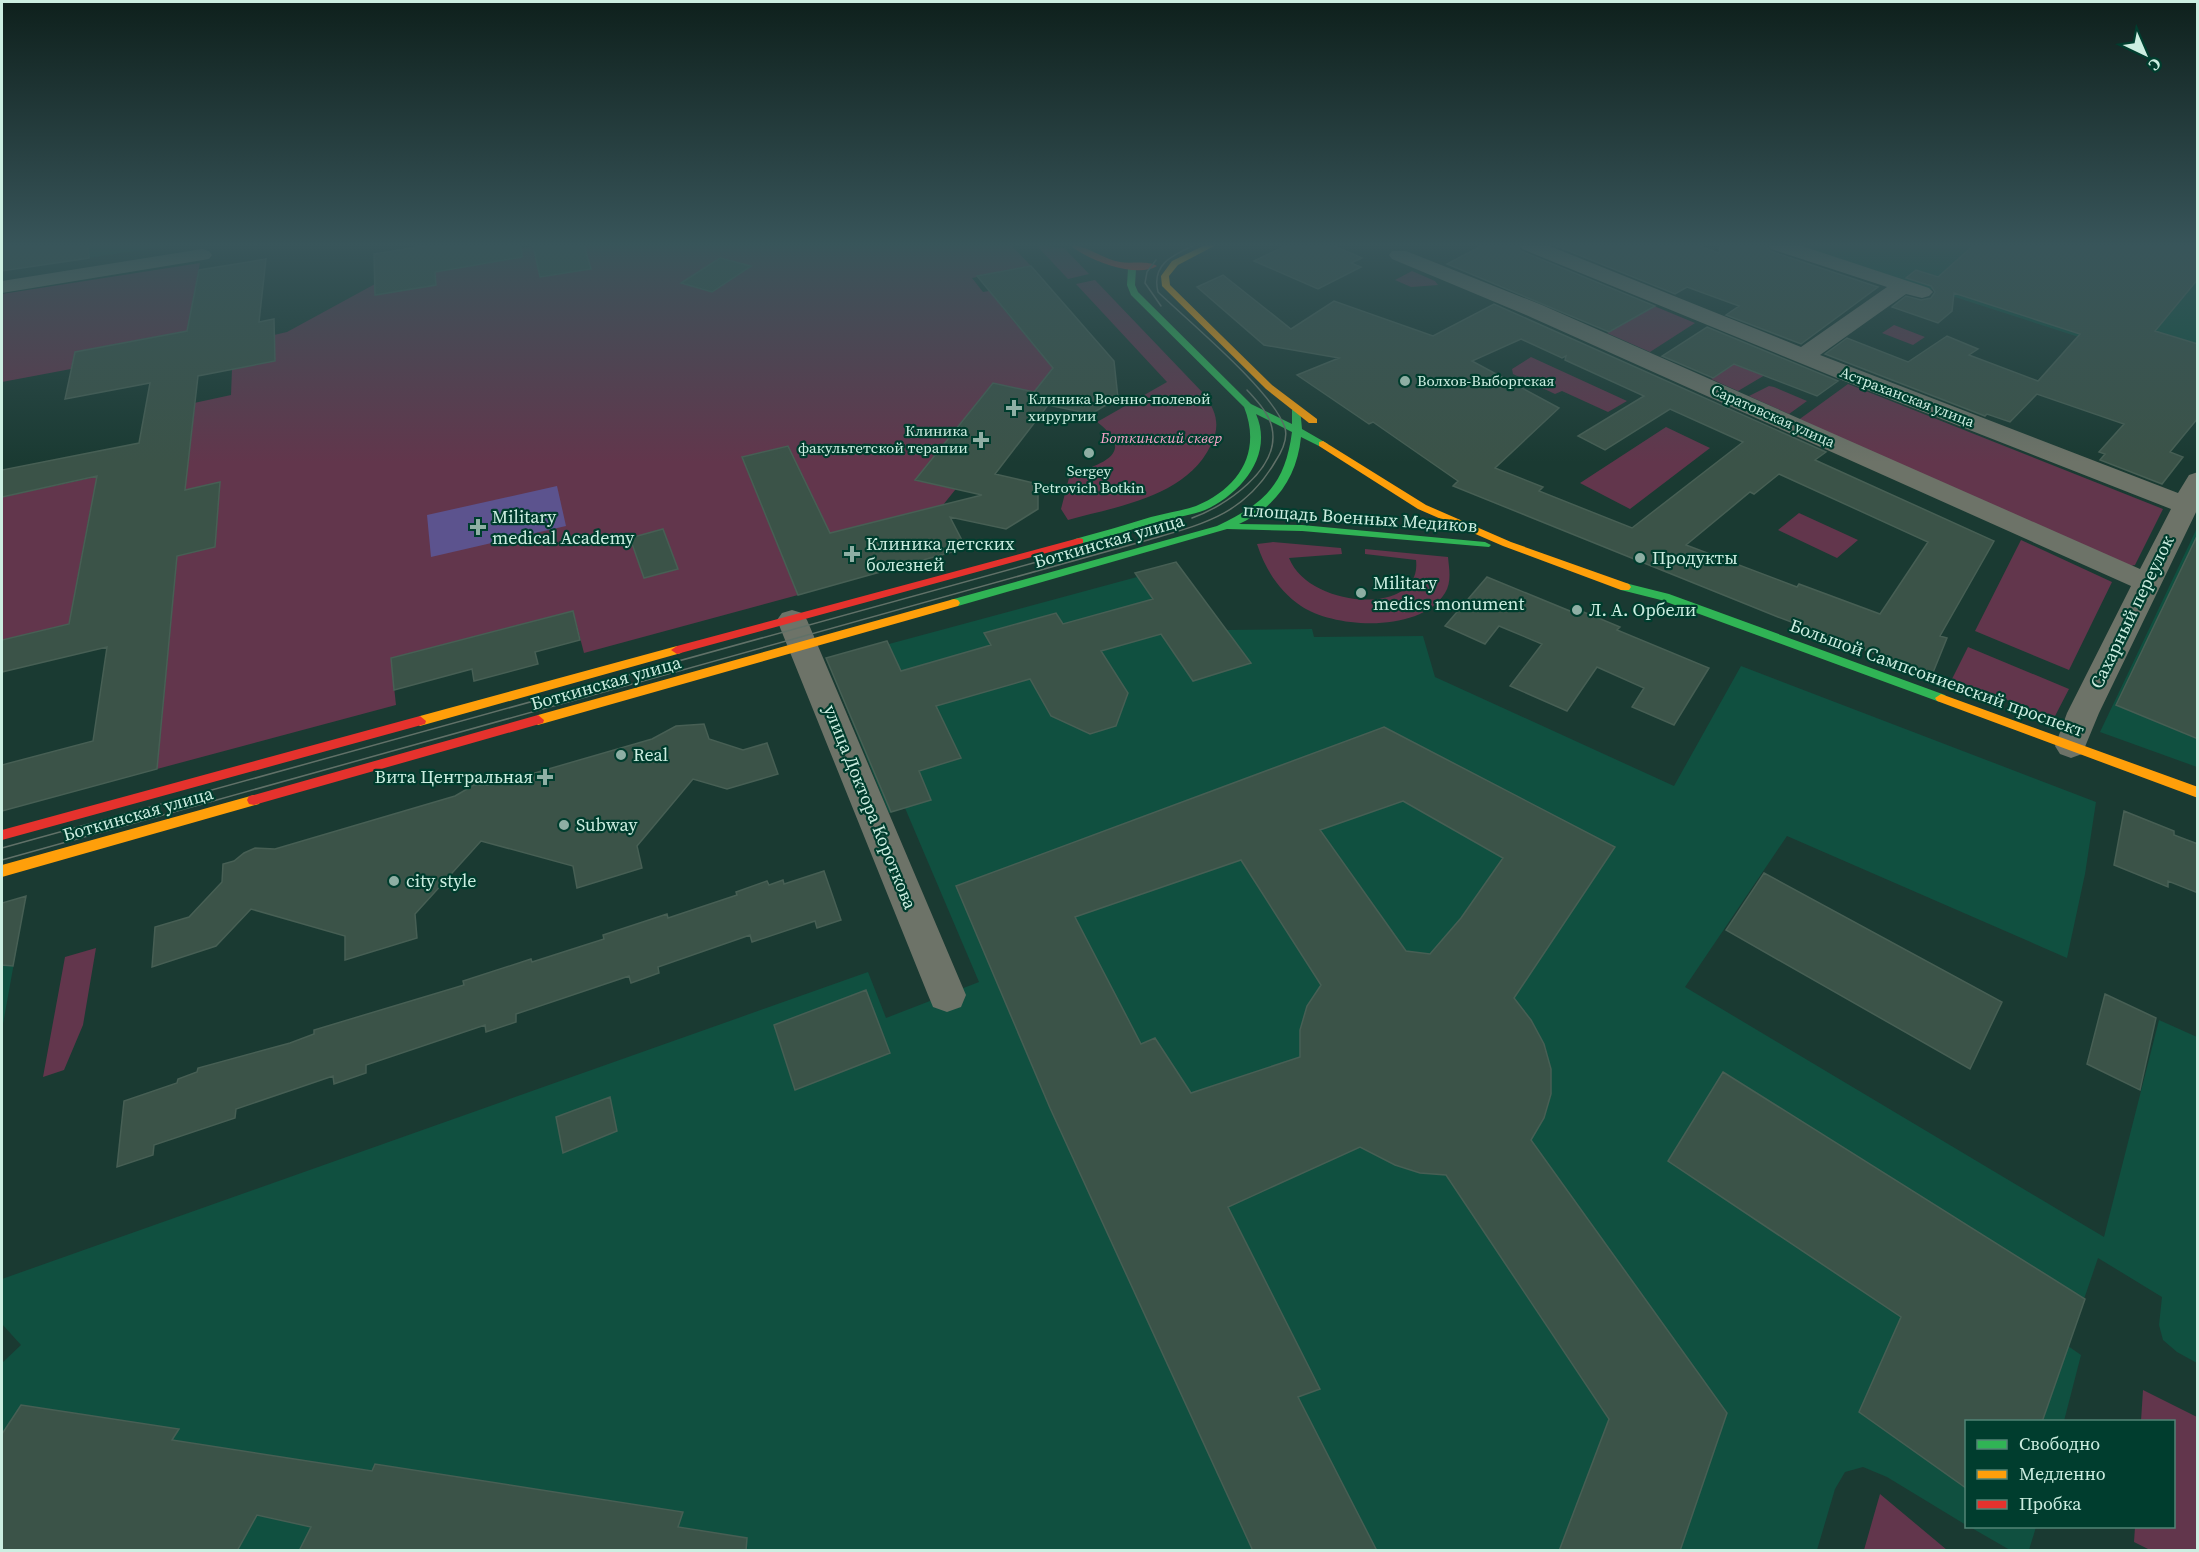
<svg xmlns="http://www.w3.org/2000/svg" width="2199" height="1552" font-family="'Source Serif 4',serif">
  <style>
    .built { fill: #105040 }
    .green { fill: #62364c }
    .water { fill: #5c538e }
    .building { fill: #3b5348; stroke: #475f54; stroke-width: 1.5; fill-rule: evenodd }
    .lines { fill: none; stroke-linecap: round; stroke-linejoin: round }
    .street { fill: #6d7368; fill-rule: evenodd }
    .fast { fill: #30b455; fill-rule: evenodd }
    .slow { fill: #ff9f0a; fill-rule: evenodd }
    .jam { fill: #e5322d; fill-rule: evenodd }
    .tram { stroke: #617168; stroke-width: 1.5 }
    .poi-dot { fill: #8eafa4; stroke: #003d2e; stroke-width: 2 }
    .labels { text-anchor: middle; stroke-width: 4.5; stroke-linejoin: round; paint-order: stroke }
    .far-poi-label { font-size: 15px; fill: #cceee1; stroke: #003d2e; text-anchor: start }
    .far-street-label { font-size: 15px; fill: #cceee1; stroke: #003d2e }
    .far-park-label { font-size: 15px; font-style: italic; fill: #f6a5c9; stroke: #003d2e }
    .poi-label { font-size: 18px; fill: #cceee1; stroke: #003d2e; text-anchor: start }
    .street-label { font-size: 18px; fill: #cceee1; stroke: #003d2e }
  </style>
  <rect width="100%" height="100%" fill="#1a3a32"/>
  <!-- built -->
  <path class="built" d="M2,245H174L2,271Z
    M1793,245H2197V375Z
    M2197,528V767L2100,732Z
    M1176,562L1226,630L1312,629L1314,637L1423,636L1435,677L1674,786L1741,666L2096,802L2085,874L2067,958L1787,836L1685,987L2104,1237L2159,1020L2197,1037V1363L2177,1352L2163,1340L2159,1325L2162,1297L2098,1258L2068,1346L2081,1355L2064,1421L1966,1422V1525L1887,1477L1863,1467L1845,1472L1835,1489L1817,1550H2V1363L21,1345L2,1324V1279L868,972L886,1018L979,982L905,808L889,813L826,658L887,641L889,644L1137,577L1135,573Z
    M26,896L3,1024L2,1031V903Z
    M1970,1527H2036L2029,1550H2010Z"/>
  <!-- green -->
  <path class="green" d="M588,245H1011L1031,266L972,278L983,292L1020,286L1039,276L1048,285L1016,292L1002,307L1053,368L943,505L780,546L798,595L584,653L573,611L391,659L396,705L157,769L177,556L215,546L220,483L185,490L194,403L231,395L232,369L274,335L287,332L375,284V295L436,285L419,266H469L513,259L512,250L533,246L540,277L591,269L584,246Z
    M1036,245L1064,248L1089,274L1068,279Z
    M200,263L187,331L75,352L71,369L2,382V294Z
    M1412,271L1435,281L1438,285L1411,287L1395,280Z
    M1095,280L1204,394C1216,411 1221,425 1211,445C1186,497 1118,506 1068,520L1061,509L1070,474C1101,465 1138,453 1097,422L1167,382L1076,284Z
    M1654,306L1695,323L1650,352L1607,333Z
    M1894,325L1925,337L1913,345L1882,333Z
    M1531,357L1627,401L1608,412L1562,391L1555,394L1513,374L1512,369Z
    M1736,363L1765,375L1738,391L1711,379Z
    M1848,384L2163,509L2135,565L2130,566L1797,421Z
    M1769,386L1774,387L1807,401L1789,414L1749,396Z
    M1666,427L1710,448L1630,509L1580,483Z
    M136,468L131,503L90,512L77,581L112,614L2,641V497Z
    M1799,513L1858,540L1837,558L1778,530Z
    M2021,540L2112,582L2069,670L1975,631Z
    M1273,542L1341,548L1342,554L1289,558C1309,609 1423,617 1416,560L1365,554V549L1448,557C1449,568 1452,582 1445,593C1421,633 1335,629 1301,606C1279,591 1265,569 1257,544Z
    M1968,647L2069,689L2054,718L1952,679Z
    M96,948L83,1025L64,1070L43,1077L65,957Z
    M2143,1390L2197,1417V1550H2150L2134,1542L2135,1527L2174,1526V1422L2141,1421Z
    M1880,1494L1947,1550H1864Z"/>
  <!-- water -->
  <path class="water" d="M557,486L566,526L431,557L427,515Z"/>
  <!-- building -->
  <path class="building" d="M2,245H88L89,258L2,271Z
    M521,245L522,257L435,272L436,285L375,295L374,254L431,245Z
    M533,245H584L591,269L540,277Z
    M1287,245H1332L1362,258L1351,263L1361,267L1318,289L1254,261Z
    M1483,245H1517L1521,251L1655,306L1609,332L1447,264Z
    M1554,245H1697L1719,253L1720,245H1766L1770,251L1878,287L1801,344L1726,315L1739,306L1687,287L1675,294Z
    M1974,245H2198V279L2155,331L2198,344V418L2170,452L2183,457L2162,484L2100,460L2105,454L2099,452L2124,424L2037,394L2010,422L1987,414L1985,416L1825,354L1847,338L1908,362L1947,336L1978,349L1969,355L2038,381L2080,334L1954,293L1952,311L1938,323L1892,307L1906,296L1921,300L1931,298L1935,292L1931,286L1906,278L1916,270L1938,277Z
    M720,258L751,266L712,292L681,283Z
    M266,259L259,322L274,319L275,361L198,376L185,490L220,482L215,547L177,556L157,769L2,811V765L93,741L107,647L2,672V640L69,624L97,476L2,497V470L139,443L150,383L65,399L75,352L187,331L199,270Z
    M1031,266L1114,361L1118,398L1091,414L1048,405L995,474L1038,484V509L1006,529L950,517L966,548L798,595L742,457L788,446L830,533L982,495L915,480L993,383L1034,392L1053,368L977,276Z
    M1223,275L1291,329L1334,301L1433,336L1494,304L1826,452L1815,460L1994,541L1940,636L1947,638L1932,675L1778,617L1453,486L1458,481L1373,422L1369,424L1297,375L1339,358L1264,345L1197,287ZM1521,339L1562,358L1566,356L1565,360L1644,396L1578,436L1605,450L1670,409L1743,442L1632,528L1539,491L1543,487L1495,468L1559,408L1472,361ZM1779,474L1928,542L1880,614L1799,584L1797,587L1686,545L1750,492L1754,494Z
    M1707,327L1838,381L1817,396L1734,364L1713,378L1662,356Z
    M663,529L678,569L644,578L630,538Z
    M2198,534V739L2116,705Z
    M1176,562L1251,663L1193,681L1161,634L1101,651L1128,693L1116,726L1090,734L1051,716L1030,679L936,706L961,758L919,771L931,800L891,812L826,658L887,641L901,671L991,645L984,633L1056,613L1063,624L1153,599L1135,573Z
    M1487,577L1570,611L1573,608L1596,617L1620,627L1617,630L1709,668L1674,725L1632,707L1644,688L1597,667L1567,711L1510,686L1542,644L1499,626L1485,644L1445,626Z
    M573,611L580,640L535,652L538,664L474,681L472,669L394,690L391,658Z
    M704,724L709,739L743,750L767,743L778,774L727,789L693,779L637,846L642,868L577,888L573,866L481,841L415,914L417,938L345,960V936L251,909L216,946L152,967L155,927L189,917L222,882L223,864L234,861L244,853L255,848L275,849L455,796L474,785H493L652,739L676,726Z
    M1384,727L1615,847L1514,998L1531,1020L1544,1044L1551,1069V1094L1544,1118L1531,1140L1727,1413L1680,1551H1559L1609,1419L1446,1175L1420,1173L1395,1165L1360,1147L1228,1207L1320,1389L1298,1397L1377,1551H1253L1050,1108L956,886ZM1403,801L1503,858L1461,918L1430,954L1406,951L1320,830ZM1241,860L1321,985L1307,1006L1300,1030V1057L1191,1093L1155,1038L1141,1044L1075,917Z
    M2124,811L2174,831V835L2198,844V893L2168,881V887L2114,865Z
    M824,871L841,920L817,928L815,921L752,942L750,935L658,967L659,973L631,983L629,976L516,1014V1022L486,1032L485,1025L366,1065V1073L334,1084L333,1076L236,1109L235,1118L154,1145L153,1155L117,1167L124,1101L177,1083L178,1079L197,1072L198,1068L290,1043L314,1034V1030L464,985L463,981L531,959L532,962L582,946L604,939L603,935L667,914L668,918L737,895L736,892L767,881L769,885L783,880L784,884Z
    M1764,873L2002,1002L1970,1069L1726,930Z
    M26,896L13,966L2,965V903Z
    M866,990L890,1053L795,1090L774,1025Z
    M2105,994L2156,1018L2140,1090L2087,1064Z
    M1723,1072L2085,1299L2042,1422H1966V1488L1859,1412L1901,1317L1668,1161Z
    M610,1097L617,1131L563,1153L556,1117Z
    M21,1405L179,1429L172,1440L372,1471L375,1464L683,1512L678,1527L747,1538L746,1551H299L311,1527L257,1515L237,1551H2V1434Z"/>
  <g class="lines">
    <!-- street -->
    <path class="street" d="M1519,245H1547L1801,347L1887,287L1771,249L1768,245H1799L1929,288L1933,292L1929,296L1922,298L1906,294L1820,355L2178,493L2189,475L2198,472V508L2099,713L2082,754L2071,758L2060,754L2055,746L2067,713L2131,586L1526,315L1392,259L1389,255L1392,251H1406L1542,305L2140,569L2171,509L1844,381L1522,249Z
      M202,249L209,251L212,255L209,259L2,293V281Z
      M792,610L802,613L807,620L966,995L961,1007L947,1012L933,1007L928,995L777,620L782,613Z"/>
    <!-- fast -->
    <path class="fast" d="M1132,266L1136,269L1135,285L1138,292L1251,404L1292,424V410L1300,408L1302,429L1328,444L1327,446H1319L1301,437C1297,477 1276,507 1239,524L1302,525L1485,542L1491,545L1489,547L1302,531L1227,529L958,606H950L948,603L950,600L1217,526C1264,504 1285,485 1292,432L1256,414C1274,455 1241,494 1205,510C1192,515 1178,517 1164,520C1136,528 1108,537 1079,544L1073,541L1075,539C1100,532 1126,525 1151,517C1166,513 1181,511 1196,506C1239,488 1262,452 1244,407L1131,295L1127,285L1128,269Z
      M1625,583L1669,594L1945,695L1947,698L1941,702L1937,701L1661,600L1621,590L1619,587L1621,584Z"/>
    <!-- slow -->
    <path class="slow" d="M1205,245H1216L1178,265L1169,276L1170,285L1272,385L1317,419V423H1309L1266,389L1162,286L1161,276L1172,261Z
      M1323,441L1426,505L1511,542L1629,584L1631,587L1629,590H1621L1503,546L1418,509L1319,446V442Z
      M954,599L958,600L960,603L958,606L538,725L532,720L538,715Z
      M677,646L681,647L683,650L681,653L420,726L414,721L420,716Z
      M1941,694L2198,787V798L1937,701L1935,698Z
      M254,795L259,796L261,800L259,804L2,877V865Z"/>
    <!-- jam -->
    <path class="jam" d="M1070,245C1087,245 1102,259 1120,262C1131,264 1148,260 1157,266C1137,279 1087,260 1070,245Z
      M1079,538L1083,539V543L677,654L671,650L677,646Z
      M538,715L544,720L543,723L254,805L249,804L247,800L249,796L254,795Z
      M420,716L426,721L425,724L2,840V830Z"/>
    <!-- tram -->
    <path class="tram" d="M1156,260L1147,272L1145,283L1161,306
      M1192,518C1224,507 1281,469 1272,428C1269,413 1257,401 1247,390
      M2,848L1044,560
      M2,860L1148,540C1203,524 1244,515 1275,462C1281,453 1288,439 1285,428C1273,391 1188,321 1158,292C1151,264 1173,255 1195,245"/>
  </g>
  <!-- sky -->
  <linearGradient id="sky" x2="0" y2="1"><stop stop-color="#0e201c"/><stop offset="0.53" stop-color="#38555a"/><stop offset="1" stop-color="#38555a" stop-opacity="0"/></linearGradient>
  <rect width="2199" height="462" fill="url(#sky)"/>
  <!-- markers -->
  <g class="poi-dot">
    <circle cx="1405" cy="381" r="6"/>
    <path d="M1011 399h6v6h6v6h-6v6h-6v-6h-6v-6h6z"/>
    <path d="M978 431h6v6h6v6h-6v6h-6v-6h-6v-6h6z"/>
    <circle cx="1089" cy="453" r="6"/>
    <path d="M475 518h6v6h6v6h-6v6h-6v-6h-6v-6h6z"/>
    <path d="M849 545h6v6h6v6h-6v6h-6v-6h-6v-6h6z"/>
    <circle cx="1640" cy="558" r="6"/>
    <circle cx="1361" cy="593" r="6"/>
    <circle cx="1577" cy="610" r="6"/>
    <circle cx="621" cy="755" r="6"/>
    <path d="M542 768h6v6h6v6h-6v6h-6v-6h-6v-6h6z"/>
    <circle cx="564" cy="825" r="6"/>
    <circle cx="394" cy="881" r="6"/>
  </g>
  <g class="labels">
    <!-- far-poi labels -->
    <g class="far-poi-label">
      <text x="1417" y="386">Волхов-Выборгская</text>
      <text x="1028" y="404">Клиника Военно-полевой<tspan x="1028" dy="17">хирургии</tspan></text>
      <text x="968" y="436" text-anchor="end">Клиника<tspan x="968" dy="17">факультетской терапии</tspan></text>
      <text x="1089" y="476" text-anchor="middle">Sergey<tspan x="1089" dy="17">Petrovich Botkin</tspan></text>
    </g>
    <!-- far-street labels -->
    <g class="far-street-label">
      <text transform="translate(1907 397) rotate(21)" y="5">Астраханская улица</text>
      <text transform="translate(1773 416) rotate(24)" y="5">Саратовская улица</text>
    </g>
    <!-- far-park labels -->
    <g class="far-park-label">
      <text x="1161" y="443">Боткинский сквер</text>
    </g>
    <!-- poi labels -->
    <g class="poi-label">
      <text x="492" y="523">Military<tspan x="492" dy="21">medical Academy</tspan></text>
      <text x="866" y="550">Клиника детских<tspan x="866" dy="21">болезней</tspan></text>
      <text x="1652" y="564">Продукты</text>
      <text x="1373" y="589">Military<tspan x="1373" dy="21">medics monument</tspan></text>
      <text x="1589" y="616">Л. А. Орбели</text>
      <text x="633" y="761">Real</text>
      <text x="533" y="783" text-anchor="end">Вита Центральная</text>
      <text x="576" y="831">Subway</text>
      <text x="406" y="887">city style</text>
    </g>
    <!-- street labels -->
    <g class="street-label">
      <text transform="translate(1360 518) rotate(4)" y="6">площадь Военных Медиков</text>
      <text transform="translate(1109 541) rotate(-16)" y="6">Боткинская улица</text>
      <text transform="translate(2132 612) rotate(-64)" y="6">Сахарный переулок</text>
      <text transform="translate(1937 678) rotate(20)" y="6">Большой Сампсониевский проспект</text>
      <text transform="translate(606 683) rotate(-16)" y="6">Боткинская улица</text>
      <text transform="translate(870 807) rotate(68)" y="6">улица Доктора Короткова</text>
      <text transform="translate(138 814) rotate(-16)" y="6">Боткинская улица</text>
    </g>
  </g>
  <!-- border -->
  <rect width="2199" height="1552" fill="none" stroke="#cceee1" stroke-width="6"/>
  <!-- legend -->
  <rect x="1965" y="1420" width="210" height="108" fill="#003d2e" stroke="#528476" stroke-width="1.5"/>
  <rect x="1977" y="1440" width="30" height="9" fill="#30b455" stroke="#528476" stroke-width="1.5"/>
  <text x="2019" y="1450" font-size="18" fill="#cceee1">Свободно</text>
  <rect x="1977" y="1470" width="30" height="9" fill="#ff9f0a" stroke="#528476" stroke-width="1.5"/>
  <text x="2019" y="1480" font-size="18" fill="#cceee1">Медленно</text>
  <rect x="1977" y="1500" width="30" height="9" fill="#e5322d" stroke="#528476" stroke-width="1.5"/>
  <text x="2019" y="1510" font-size="18" fill="#cceee1">Пробка</text>
  <!-- north arrow -->
  <g transform="translate(2145 54) rotate(136)" stroke="#003d2e" stroke-width="4.5" paint-order="stroke">
  <path d="M0-4.5L10 22L0 15L-10 22Z" fill="#cceee1"/>
  <text y="-9" font-size="16" font-weight="bold" text-anchor="middle" fill="#cceee1">С</text>
  </g>
</svg>
